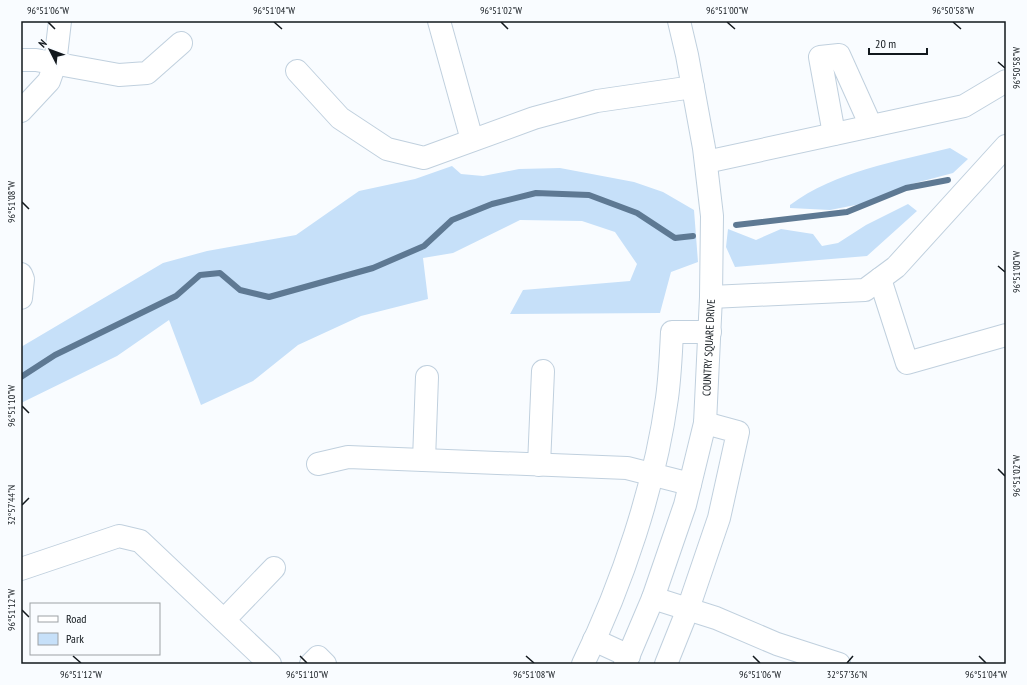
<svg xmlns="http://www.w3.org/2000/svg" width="1027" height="685" font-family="'PT Sans Narrow',sans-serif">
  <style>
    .green { fill: #c6e0f9 }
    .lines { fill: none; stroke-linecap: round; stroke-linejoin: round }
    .stream { stroke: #5e7993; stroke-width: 6 }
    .minor-casing { stroke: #c0d0de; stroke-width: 24 }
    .minor { stroke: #fff; stroke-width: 22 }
    .ticks { fill: none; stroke: #12181d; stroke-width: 1.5 }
    .labels { text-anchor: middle; stroke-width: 3; stroke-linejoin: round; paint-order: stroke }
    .street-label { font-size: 11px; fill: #12181d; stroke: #f9fcff }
    .neatline { fill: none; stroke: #12181d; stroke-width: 1.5 }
    .ticks-label { font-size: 10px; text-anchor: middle; fill: #12181d }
  </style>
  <rect width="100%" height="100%" fill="#f9fcff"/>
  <!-- green -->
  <path class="green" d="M950,148L968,159L953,173L908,185L871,202L830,210L790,208V205C836,171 895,162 950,148Z
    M452,166L461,174L483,176L519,169L560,168L634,182L663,192L694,210L698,262L671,272L660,313L510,314L523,290L630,281L637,264L615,232L582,221L520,220L453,253L423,258L428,299L361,316L298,345L253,381L201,405L169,320L117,356L21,403V347L163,263L207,251L296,235L359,191L415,179Z
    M908,204L917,211L867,256L735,267L726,247L728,229L756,240L781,229L813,234L822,246L838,243L866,225Z"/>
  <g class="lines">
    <!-- stream -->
    <path class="stream" d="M736,225L847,212L906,188L948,180
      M21,377L55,355L176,296L200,275L220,273L240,290L269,297L373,268L424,246L452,220L492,204L536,193L589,195L637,213L675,238L693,236"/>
    <defs>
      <g id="minor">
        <path d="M439,21L472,140"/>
        <path d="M21,60H36L119,75L147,73L181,43"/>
        <path d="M297,71L340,118L387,149L424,158L534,118L597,101L693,87"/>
        <path d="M21,111L49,81L55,64L60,21"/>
        <path d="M834,134L820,57L839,55L871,126"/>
        <path d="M706,162L964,106L1006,81"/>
        <path d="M21,274L23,279L21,298"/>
        <path d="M880,279L907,363L1006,335"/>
        <path d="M711,297L865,290L896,267L1006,146"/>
        <path d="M424,460L427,377"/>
        <path d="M318,464L348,457L627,468L690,484"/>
        <path d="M539,465L543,371"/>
        <path d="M21,569L119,536L140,541L270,664"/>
        <path d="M653,598L716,618L777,644L839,664"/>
        <path d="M224,620L274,568"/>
        <path d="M594,640L629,656"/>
        <path d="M311,664L318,657L325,664"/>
        <path d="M583,664C622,585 655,486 667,398C670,376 671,354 672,332H710"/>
        <path id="s1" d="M625,664L653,598L685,505L705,423L711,297L712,216L704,148L687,55L679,21"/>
        <path d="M666,664L688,609L719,518L738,432L705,423"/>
      </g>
    </defs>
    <!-- minor casing -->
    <use href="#minor" class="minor-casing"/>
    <!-- minor -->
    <use href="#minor" class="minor"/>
  </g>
  <!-- ticks -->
  <path class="ticks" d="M48,22L55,29M274,22L282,29M501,22L508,29M727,22L735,29M953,22L961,29M998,62L1005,68M22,202L29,209M998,266L1005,272M22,406L29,413M998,469L1005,476M22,505L29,498M22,610L29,617M73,656L81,663M300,656L307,663M526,656L534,663M753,656L760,663M979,656L986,663M847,663L853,656"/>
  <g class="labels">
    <!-- street labels -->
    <g class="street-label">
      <text dy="4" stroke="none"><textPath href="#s1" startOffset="330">COUNTRY SQUARE DRIVE</textPath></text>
    </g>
  </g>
  <!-- border -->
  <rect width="1027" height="685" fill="none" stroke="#f9fcff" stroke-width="44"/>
  <!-- legend -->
  <rect x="30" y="603" width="130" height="52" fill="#f9fcff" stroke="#9da1a5"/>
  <rect x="38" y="616" width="20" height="6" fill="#ffffff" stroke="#9da1a5"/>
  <text x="66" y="623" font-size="12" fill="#12181d">Road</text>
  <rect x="38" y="633" width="20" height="12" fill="#c6e0f9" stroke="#9da1a5"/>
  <text x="66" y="643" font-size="12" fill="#12181d">Park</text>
  <!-- north arrow -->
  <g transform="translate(50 50) rotate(312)" stroke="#f9fcff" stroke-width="3" paint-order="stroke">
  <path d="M0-3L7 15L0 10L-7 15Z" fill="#12181d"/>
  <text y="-6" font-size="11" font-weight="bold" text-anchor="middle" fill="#12181d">N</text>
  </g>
  <!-- scale -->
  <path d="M869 48v6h58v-6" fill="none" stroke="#12181d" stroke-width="2"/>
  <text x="875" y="48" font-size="12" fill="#12181d" stroke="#f9fcff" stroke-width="3" paint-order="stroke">20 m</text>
  <rect x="22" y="22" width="983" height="641" class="neatline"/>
  <g class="ticks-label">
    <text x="48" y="14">96°51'06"W</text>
    <text x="274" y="14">96°51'04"W</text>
    <text x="501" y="14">96°51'02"W</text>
    <text x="727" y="14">96°51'00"W</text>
    <text x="953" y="14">96°50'58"W</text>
    <text transform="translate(1016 68) rotate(-90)" y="4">96°50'58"W</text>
    <text transform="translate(11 202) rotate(-90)" y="4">96°51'08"W</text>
    <text transform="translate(1016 272) rotate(-90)" y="4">96°51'00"W</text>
    <text transform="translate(11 406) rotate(-90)" y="4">96°51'10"W</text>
    <text transform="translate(1016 476) rotate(-90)" y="4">96°51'02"W</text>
    <text transform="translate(11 505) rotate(-90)" y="4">32°57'44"N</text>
    <text transform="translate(11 610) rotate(-90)" y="4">96°51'12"W</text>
    <text x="81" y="678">96°51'12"W</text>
    <text x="307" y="678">96°51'10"W</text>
    <text x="534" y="678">96°51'08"W</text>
    <text x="760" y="678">96°51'06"W</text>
    <text x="847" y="678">32°57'36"N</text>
    <text x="986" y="678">96°51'04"W</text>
  </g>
</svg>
